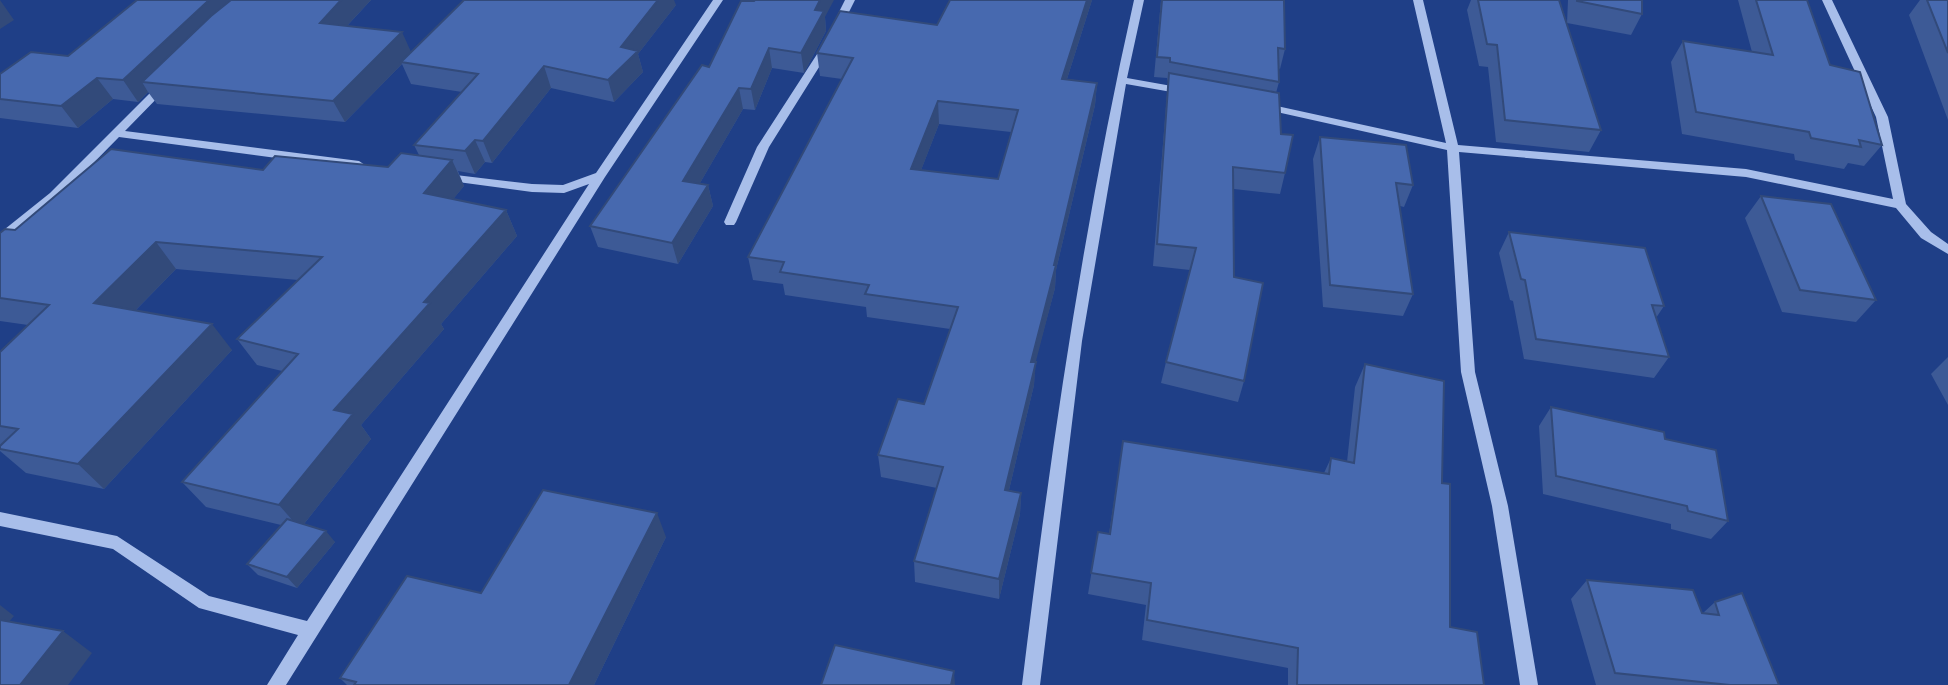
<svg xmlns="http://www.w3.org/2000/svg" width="1948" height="685" font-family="Barlow,sans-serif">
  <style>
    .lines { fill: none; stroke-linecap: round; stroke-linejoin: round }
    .minor { fill: #a8beea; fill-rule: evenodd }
    .wall { fill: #3d5a96; fill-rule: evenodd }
    .shaded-wall { fill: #324a7a }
    .building { fill: #4769af; stroke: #324a7a; stroke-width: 2; fill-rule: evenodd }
  </style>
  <rect width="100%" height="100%" fill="#1f3f87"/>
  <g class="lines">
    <!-- minor -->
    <path class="minor" d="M713,0H723L605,177L286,685H267L298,635L199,608L113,549L0,526V512L117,536L209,596L307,621L589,184L564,193L532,192L443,180L437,176L439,173L532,184L563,185L596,173Z
      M845,0H855L841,28H833L832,26Z
      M1134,0H1144L1127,78L1183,88L1189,91L1183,94L1126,84L1082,341L1040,685H1022C1050,455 1083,226 1134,0Z
      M1413,0H1423L1458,145L1746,169L1893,199L1876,117L1822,0H1832L1888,117L1906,204L1931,232L1948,244V254L1921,238L1896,208L1746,177L1459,152L1475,372L1508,506L1538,685H1520L1492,506L1461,372L1447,150L1263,109L1257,106L1263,103L1446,143Z
      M826,45L831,48L769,147L736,222L734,225H726L724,222L757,147L821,48Z
      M163,83L167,84V88L125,131L359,161L365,165L359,169L119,137L58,199L5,243L0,244V233L50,193L159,84Z"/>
  </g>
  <!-- wall -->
  <path class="wall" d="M137,0H371L347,26L411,52L676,5L638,54L643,72L614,102L551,88L492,163L485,162L475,174L458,171L464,186L453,199L506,210L517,236L441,324L444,329L361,425L371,439L304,524L335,542L297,588L258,575L247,564L281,525L206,507L182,482L282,371L257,365L237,339L298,280L176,269L136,310L232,350L104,489L26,473L0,451V352L28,325L0,321V233L263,170L388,167L419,155L414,145L462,92L411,84L402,64L345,122L157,104L148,92L138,102L113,99L78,128L0,118V74L68,56Z
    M950,0H1092L1067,79L1097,83L1095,105L1056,270L1055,288L1035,362L1034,385L1009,490L1021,493L1020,514L999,599L915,582L914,561L937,488L881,477L878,455L924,404L950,329L867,317L866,307L785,295L783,284L753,280L748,257L842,79L820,76L817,53L937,25ZM939,124L1011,132L998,179L921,170Z
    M1161,0H1284L1285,49L1280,69L1278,68L1279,82L1276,93L1285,173L1280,194L1234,189V277L1244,381L1238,402L1161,383L1166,362L1190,270L1153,266L1168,82L1167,78L1154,77Z
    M1471,0H1559L1601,130L1589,152L1496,142L1488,67L1479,66L1467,10Z
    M1568,0H1642V14L1631,35L1567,23Z
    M1738,0H1807L1830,65L1882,145L1864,166L1848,163L1844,169L1795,160L1794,154L1682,134L1671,62L1683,41L1752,52Z
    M1920,0H1948V120L1909,15Z
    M825,17L826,31L804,73L772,68L755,110L743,109L700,183L708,185L713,206L678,264L598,247L590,226L709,67Z
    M1320,137L1413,185L1404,207L1400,206L1413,294L1403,316L1323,307L1313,159Z
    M1761,196L1876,300L1856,322L1782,312L1745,218Z
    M1509,232L1664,306L1656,318L1669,357L1654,378L1524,359L1513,301L1510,300L1499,253Z
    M1948,357V405L1931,374Z
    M1365,364L1442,483L1450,627L1484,685H1288V668L1142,640L1146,605L1088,594L1098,532L1109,534L1123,441L1324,473L1331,458L1347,462L1355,387Z
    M1551,407L1665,439L1728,521L1711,539L1671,529V524L1543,494L1539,426Z
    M666,537L594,685H347L340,678L481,593Z
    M1587,580L1702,613H1703L1715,602L1779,685H1596L1571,599Z"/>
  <!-- shaded-wall -->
  <path class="shaded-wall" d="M0,0L14,20L0,29Z
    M209,0H247L142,82L148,92L138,102L123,80Z
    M341,0H371L330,44L320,23Z
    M658,0H674L676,5L638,54L643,72L614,102L608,80L621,47Z
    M820,0H834L825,17L826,31L804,73L801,53L815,10Z
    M1087,0H1092L1060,101L1062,79Z
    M402,32L412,54L401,62L402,64L345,122L333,101Z
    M769,48L772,68L755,110L751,89Z
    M544,66L551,88L492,163L483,141Z
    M97,78L113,99L78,128L61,106Z
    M1097,83L1095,105L1056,270L1055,288L1030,384L1031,362Z
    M739,88L743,109L689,202L683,181Z
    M938,101L939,124L913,191L911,169Z
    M475,140L485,162L475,174L465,151Z
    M452,160L464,186L437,219L424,193Z
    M708,185L713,206L678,264L672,243Z
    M506,210L517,236L441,324L444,329L361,425L371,439L300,529L279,505L334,410L424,302Z
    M156,242L176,269L117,329L94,303Z
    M212,324L232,350L104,489L78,464Z
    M1036,362L1034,385L1004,511L1005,490Z
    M1021,493L1020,514L999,599V579Z
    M657,513L666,537L594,685H569Z
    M326,531L335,542L297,588L287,577Z
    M0,605L14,616L0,632Z
    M63,631L92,653L68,685H20Z
    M954,671L955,685H951Z"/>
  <!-- building -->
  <path class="building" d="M137,0H209L123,80L97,78L61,106L0,99V74L31,52L68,56Z
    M231,0H341L320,23L402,32L333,101L142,82L211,16Z
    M464,0H658L621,47L638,51L608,80L544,66L483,141L475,140L465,151L414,145L478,74L401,62Z
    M755,0H820L815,10L824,11L801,53L769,48L751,89L739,88L683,181L708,185L672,243L590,226L702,65L709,67L741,1H754Z
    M950,0H1087L1062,79L1097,83L1054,265H1056L1031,362H1036L1005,490L1021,493L999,579L914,561L943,467L878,455L898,399L924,404L958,307L865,294L869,285L780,272L784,262L748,257L853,58L817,53L840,11L937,25ZM938,101L1018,110L998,179L911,169Z
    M1162,0H1284L1285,49L1278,48L1279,82L1170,62V58L1157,57Z
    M1478,0H1559L1601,130L1505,120L1497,45L1487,44Z
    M1577,0H1642V14L1577,1Z
    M1756,0H1807L1830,65L1860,72L1882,145L1859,140L1861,147L1811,138L1809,132L1696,112L1683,41L1773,55Z
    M1927,0H1948V53Z
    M1169,73L1279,93L1281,134L1293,135L1285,173L1233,167L1234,277L1263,283L1244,381L1166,362L1196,248L1157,244Z
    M1320,137L1406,145L1413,185L1396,183L1413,294L1330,285Z
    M111,149L263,170L275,156L388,167L401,153L452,160L424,193L506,210L424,302L430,303L334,410L353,414L279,505L182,482L298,354L237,339L322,257L156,242L94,303L212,324L78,464L0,449V446L18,429L0,426V352L49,305L0,298V233L5,229L15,230Z
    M1761,196L1831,204L1876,300L1800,290Z
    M1509,232L1645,248L1664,306L1652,305L1669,357L1536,339L1525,280L1521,279Z
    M1365,364L1444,381L1442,483L1450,484V627L1477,632L1484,685H1297L1298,648L1147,620L1151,583L1091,573L1098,532L1110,534L1123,441L1329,474L1331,458L1354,463Z
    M1551,407L1664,432L1665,439L1716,450L1728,521L1688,511L1687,506L1556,476Z
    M543,490L657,513L569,685H354L356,682L340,678L407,576L481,593Z
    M287,519L326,531L287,577L247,564Z
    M1587,580L1693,590L1702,613L1719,615L1715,602L1742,593L1779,685H1730L1615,673Z
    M0,620L63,631L20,685H0Z
    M835,645L954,671L951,685H821Z"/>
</svg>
